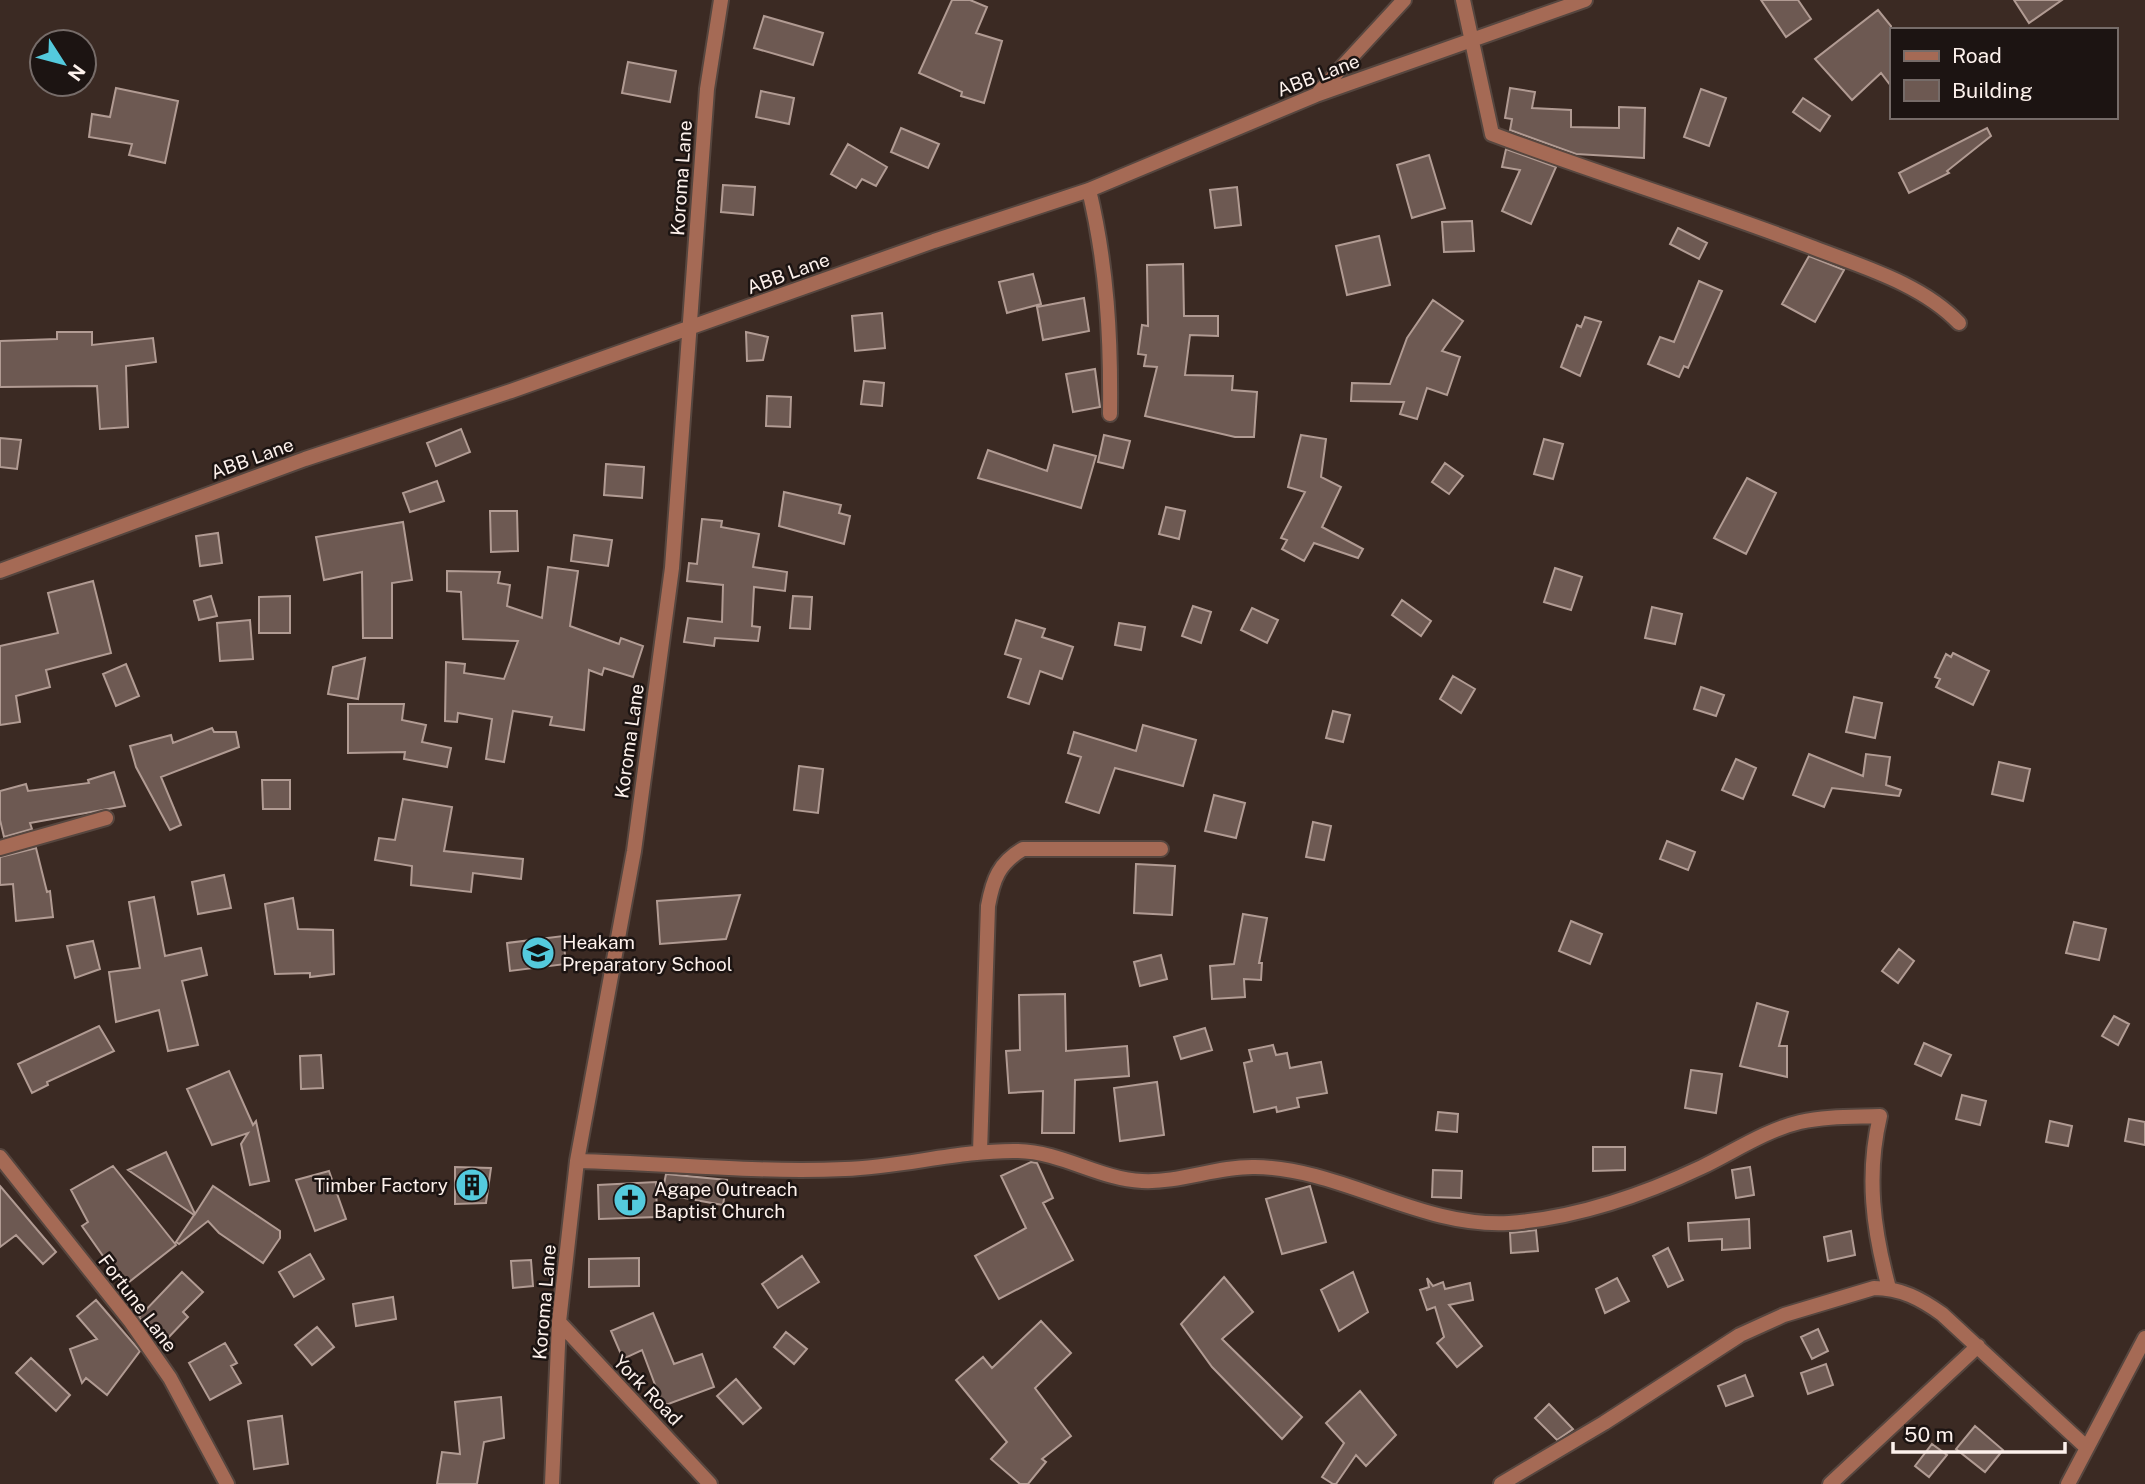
<svg xmlns="http://www.w3.org/2000/svg" width="2145" height="1484" font-family="'Public Sans',sans-serif">
  <style>
    .building { fill: #6d5952; stroke: #b19b93; stroke-width: 2 }
    .lines { fill: none; stroke-linecap: round; stroke-linejoin: round }
    .minor-casing { stroke: #56463f; stroke-width: 18 }
    .minor { stroke: #a56a55; stroke-width: 14 }
    .labels { text-anchor: middle; stroke-width: 5; stroke-linejoin: round; paint-order: stroke }
    .street-label { font-size: 19px; fill: #fdf1ec; stroke: #1c1412 }
    .poi-label { font-size: 19px; fill: #fdf1ec; stroke: #1c1412; text-anchor: start }
  </style>
  <rect width="100%" height="100%" fill="#3b2a23"/>
  <!-- building -->
  <path class="building" d="M952,0H970L987,7L976,33L1002,41L984,103L961,96L962,92L919,73Z
    M1761,0H1798L1811,19L1786,37Z
    M2014,0H2062L2029,23Z
    M1878,10L1891,26V86L1881,73L1852,100L1815,59Z
    M764,16L823,33L813,65L754,48Z
    M628,62L676,71L670,102L622,93Z
    M116,88L178,101L165,163L129,155L132,144L89,137L92,114L110,117Z
    M1510,88L1535,92L1532,108L1571,110V127L1619,128V107L1645,108L1644,158L1576,154L1510,130L1512,119L1505,118Z
    M1701,89L1726,98L1709,146L1684,137Z
    M761,91L794,98L789,124L756,117Z
    M1803,98L1830,116L1820,131L1793,112Z
    M901,128L939,144L928,168L891,152Z
    M1987,128L1991,136L1947,171L1949,173L1909,193L1899,173Z
    M848,144L887,167L876,186L862,179L856,188L831,174Z
    M1506,149L1556,167L1531,224L1502,211L1520,170L1502,167Z
    M1429,155L1445,208L1412,218L1397,165Z
    M723,185L755,187L753,215L721,212Z
    M1237,187L1241,225L1215,228L1210,190Z
    M1472,221L1474,251L1444,252L1442,222Z
    M1678,228L1707,243L1699,259L1670,244Z
    M1379,236L1390,285L1347,295L1336,246Z
    M1809,256L1844,270L1815,322L1782,304Z
    M1183,264L1184,316H1218V336L1190,335L1185,375L1233,376L1232,390L1257,392L1254,437H1235L1145,416L1157,367L1144,366L1146,355L1138,354L1142,325L1148,326L1147,265Z
    M1033,274L1041,304L1007,313L999,282Z
    M1699,281L1722,291L1688,368L1684,366L1679,377L1648,364L1660,337L1674,342Z
    M1084,298L1089,331L1043,340L1037,307Z
    M1433,300L1463,321L1442,351L1460,357L1447,395L1427,388L1417,419L1400,414L1404,402L1351,401L1352,383L1390,384L1407,338Z
    M882,313L885,348L855,351L852,316Z
    M1585,317L1601,322L1580,376L1561,367L1577,325L1581,327Z
    M57,332H92V345L153,338L156,362L126,366L128,427L100,429L97,386L0,387V341L57,339Z
    M746,332L768,337L763,360L747,361Z
    M1095,369L1100,407L1073,412L1066,374Z
    M864,381L884,383L882,406L861,404Z
    M767,396L791,397L790,427L766,426Z
    M461,429L470,452L436,466L427,443Z
    M1104,435L1130,441L1123,468L1098,462Z
    M1301,435L1326,439L1321,477L1341,487L1322,527L1363,549L1358,558L1314,543L1304,561L1282,549L1287,540L1281,538L1305,492L1288,487Z
    M0,438L21,440L17,469L0,467Z
    M1544,439L1563,444L1553,479L1534,474Z
    M1054,445L1096,456L1081,508L978,478L988,450L1047,471Z
    M1445,463L1463,476L1449,494L1432,482Z
    M606,464L644,467L642,498L604,495Z
    M1747,478L1776,493L1746,554L1714,538Z
    M437,481L444,501L410,512L403,493Z
    M784,492L841,505L839,513L850,516L844,544L779,526Z
    M1166,507L1185,511L1179,539L1159,534Z
    M490,511H517L518,551L491,552Z
    M702,519L722,521L721,527L759,534L753,567L787,572L785,591L754,587L752,626L760,627L758,641L715,638L714,646L684,642L688,618L722,622L723,585L687,581L689,563L697,564Z
    M403,522L412,580L392,583V638H363L362,572L324,580L316,537Z
    M218,533L222,563L200,566L196,536Z
    M574,535L612,540L608,566L571,561Z
    M548,567L578,571L570,626L619,644L621,638L643,646L633,677L604,668L602,675L589,670L584,730L550,725L552,717L513,711L504,762L486,759L492,719L458,713L457,722L445,721L446,662L465,664L464,673L504,679L518,641L463,639L461,592L447,591V571L500,572L498,583L510,585L507,606L542,618Z
    M1555,568L1582,577L1571,610L1544,602Z
    M93,581L111,653L46,670L50,687L16,696L20,722L0,725V646L58,633L48,593Z
    M211,596L217,616L199,620L194,601Z
    M290,596V633H259V597Z
    M793,596L812,597L810,629L790,628Z
    M1402,600L1431,621L1421,636L1392,615Z
    M1193,606L1211,612L1201,643L1182,636Z
    M1652,607L1682,614L1675,644L1645,638Z
    M1252,608L1278,620L1267,643L1241,630Z
    M250,620L253,659L220,661L217,623Z
    M1016,620L1045,629L1042,637L1073,647L1062,679L1040,671L1029,704L1008,697L1021,659L1005,654Z
    M1119,623L1145,627L1141,650L1115,645Z
    M1953,653L1989,671L1973,705L1936,687L1940,679L1935,677L1946,654L1951,657Z
    M365,658L358,699L328,694L333,667Z
    M126,664L139,696L116,706L103,674Z
    M1453,676L1475,689L1461,713L1440,699Z
    M1701,687L1724,695L1716,716L1694,709Z
    M1854,697L1882,703L1875,738L1846,732Z
    M348,704H404L402,720L426,725L422,742L451,748L447,767L404,759L405,752L348,753Z
    M1333,711L1350,715L1343,742L1326,738Z
    M1143,725L1196,740L1183,786L1115,768L1099,813L1066,802L1081,757L1068,753L1074,732L1136,751Z
    M212,728L214,732H236L239,747L161,777L181,825L170,830L136,767L130,746L171,735L173,743Z
    M1809,754L1863,776L1866,754L1890,757L1886,785L1901,790L1899,796L1832,788L1824,807L1793,795Z
    M1736,759L1756,768L1743,799L1722,790Z
    M1999,762L2030,769L2023,801L1992,794Z
    M799,766L823,769L818,813L794,810Z
    M114,772L125,806L30,823L32,829L4,837L0,820V791L26,784L28,791L89,783L88,780Z
    M262,780H290V809H263Z
    M1214,795L1245,803L1236,838L1205,831Z
    M403,799L452,807L444,851L523,859L521,879L473,873L471,892L411,885L412,866L375,860L379,838L395,840Z
    M1313,822L1331,826L1324,860L1306,857Z
    M1667,841L1695,852L1688,870L1660,859Z
    M36,848L47,892L50,891L53,917L16,921L13,884L0,885V857Z
    M1136,864L1175,866L1172,915L1134,913Z
    M224,875L231,908L198,914L192,882Z
    M740,895L726,939L660,944L657,901Z
    M154,897L165,956L201,948L207,975L182,981L198,1045L168,1051L159,1010L116,1022L109,972L140,968L129,902Z
    M293,898L298,929L333,930L334,974L310,977V973L275,974L265,904Z
    M1243,914L1267,918L1259,963H1262L1261,980L1244,979L1245,997L1212,999L1210,966L1234,964Z
    M1571,921L1602,934L1590,964L1559,951Z
    M2074,922L2106,929L2099,960L2066,953Z
    M563,936L566,964L510,971L507,943Z
    M93,941L100,969L75,978L67,946Z
    M1899,949L1914,961L1898,983L1882,971Z
    M1161,955L1167,979L1140,986L1134,962Z
    M1065,994L1066,1051L1127,1046L1129,1076L1075,1080L1074,1133H1042L1043,1091L1009,1093L1006,1051L1020,1050L1019,995Z
    M1757,1003L1788,1012L1779,1046H1787V1077L1740,1066Z
    M2114,1016L2129,1024L2118,1045L2102,1036Z
    M99,1026L114,1051L47,1082L48,1085L32,1093L18,1064Z
    M1205,1028L1212,1050L1181,1059L1174,1037Z
    M1924,1043L1951,1055L1941,1076L1915,1064Z
    M1273,1045L1276,1055L1287,1053L1290,1068L1321,1062L1327,1093L1297,1098L1299,1107L1277,1112L1276,1107L1254,1112L1244,1063L1252,1061L1249,1050Z
    M321,1055L323,1088L301,1089L300,1056Z
    M1691,1070L1722,1074L1716,1113L1685,1108Z
    M229,1071L253,1125L256,1121L269,1181L250,1185L241,1144L248,1133L212,1145L187,1089Z
    M1157,1082L1164,1135L1120,1141L1114,1088Z
    M1962,1095L1986,1101L1980,1125L1956,1119Z
    M1438,1112L1458,1114L1457,1132L1436,1130Z
    M2129,1119L2145,1122V1145L2125,1141Z
    M2050,1121L2072,1126L2068,1146L2046,1142Z
    M1593,1147H1625V1170L1593,1171Z
    M166,1152L195,1214L213,1186L280,1231V1238L263,1263L219,1233L208,1221L179,1244L176,1242L194,1215L128,1170Z
    M1031,1162L1037,1163L1053,1198L1043,1203L1073,1260L999,1299L975,1256L1026,1228L1001,1176Z
    M113,1166L176,1245L124,1286L82,1226L88,1222L71,1190Z
    M455,1167L491,1168L486,1203L455,1204Z
    M1750,1167L1754,1195L1736,1198L1732,1170Z
    M1433,1170L1462,1171L1461,1198L1432,1197Z
    M329,1171L346,1219L315,1231L296,1180Z
    M666,1174L727,1180L723,1205L662,1194Z
    M656,1182L657,1217L599,1219L598,1185Z
    M0,1186L56,1252L43,1264L16,1235L0,1247Z
    M1310,1186L1326,1242L1282,1254L1266,1199Z
    M1749,1219L1750,1248L1722,1250V1239L1689,1241L1688,1223Z
    M1536,1230L1538,1251L1511,1253L1510,1233Z
    M1851,1231L1855,1255L1828,1261L1824,1237Z
    M1668,1248L1683,1280L1668,1287L1653,1256Z
    M310,1254L324,1279L294,1297L279,1272Z
    M802,1256L819,1282L778,1308L762,1284Z
    M639,1258V1286L589,1287V1259Z
    M531,1260L533,1286L513,1288L511,1261Z
    M182,1272L203,1292L183,1312L188,1317L166,1340L156,1330L152,1335L139,1317Z
    M1353,1272L1368,1312L1339,1331L1321,1290Z
    M1224,1277L1253,1312L1222,1339L1302,1417L1282,1439L1212,1367L1181,1324Z
    M1427,1278L1433,1286L1443,1282L1445,1289L1470,1283L1473,1300L1449,1305L1482,1346L1457,1367L1437,1343L1444,1337L1435,1307L1427,1310L1420,1290L1429,1287Z
    M1617,1278L1629,1301L1605,1313L1596,1289Z
    M393,1297L396,1319L356,1326L353,1304Z
    M96,1300L140,1351L107,1395L86,1378L82,1383L70,1349L97,1339L77,1316Z
    M653,1313L674,1364L702,1354L714,1387L663,1406L642,1350L623,1359L611,1331Z
    M1041,1321L1071,1353L1035,1388L1071,1436L1042,1459L1046,1462L1028,1484H1020L991,1459L1007,1442L956,1380L983,1357L992,1368Z
    M317,1327L334,1347L312,1365L295,1345Z
    M1818,1329L1828,1351L1812,1359L1801,1337Z
    M786,1332L807,1349L794,1364L774,1347Z
    M225,1343L237,1363L231,1366L241,1383L210,1400L189,1363Z
    M31,1358L70,1395L56,1411L16,1373Z
    M1826,1364L1833,1385L1808,1394L1801,1373Z
    M1745,1375L1753,1396L1726,1406L1718,1386Z
    M736,1379L761,1408L743,1424L717,1396Z
    M1360,1391L1396,1435L1366,1466L1356,1455L1336,1484H1333L1322,1477L1344,1443L1326,1423Z
    M501,1397L504,1438L484,1442L477,1484H437L442,1452L460,1454L455,1402Z
    M1549,1404L1573,1429L1557,1440L1535,1418Z
    M282,1416L288,1464L254,1469L248,1421Z
    M1975,1426L2003,1450L1985,1472L1956,1449Z
    M1932,1444L1947,1455L1929,1477L1915,1466Z"/>
  <g class="lines">
    <defs>
      <path id="minor" d="M1463,0L1492,134C1598,174 1707,207 1814,248C1863,267 1922,284 1959,323
        M1319,92L1404,0
        M1089,190C1107,265 1111,338 1110,414
        M0,571L305,459L511,391L934,241L1089,190L1316,95L1585,0
        M0,848L106,818
        M980,1152L988,906C993,879 999,863 1023,849H1161
        M0,1157L131,1322L170,1378L227,1484
        M577,1161C666,1163 755,1173 845,1169C903,1167 960,1150 1018,1151C1062,1152 1099,1179 1142,1181C1180,1183 1217,1166 1255,1167C1341,1168 1421,1228 1509,1223C1575,1218 1643,1195 1702,1167C1733,1152 1766,1130 1800,1122C1826,1116 1853,1117 1880,1116C1866,1175 1873,1230 1889,1288
        M559,1322L710,1484
        M552,1484L559,1322L577,1161L634,851L672,568L707,89L721,0
        M1501,1484L1604,1423L1740,1335L1784,1315L1874,1288C1901,1288 1921,1299 1942,1314L2086,1447
        M1830,1484L1978,1346
        M2068,1484L2145,1338"/>
    </defs>
    <!-- minor casing -->
    <use href="#minor" class="minor-casing"/>
    <!-- minor -->
    <use href="#minor" class="minor"/>
  </g>
  <!-- icons -->
  <defs>
    <symbol id="school-disc" viewBox="-11 -11 22 22"><circle r="9.5" fill="#54cadd" stroke="#1c1412"/><path d="M0-5L7-2L0 1L-7-2ZM-4 1L0 2.5L4 1V4Q0 6-4 4Z" fill="#111"/></symbol>
    <symbol id="building-disc" viewBox="-11 -11 22 22"><circle r="9.5" fill="#54cadd" stroke="#1c1412"/><path d="M-4-6H4V6H1V3H-1V6H-4ZM-2.5-4.3h1.7v1.8h-1.7ZM.8-4.3h1.7v1.8H.8ZM-2.5-1h1.7V.8h-1.7ZM.8-1h1.7V.8H.8Z" fill="#111"/></symbol>
    <symbol id="church-disc" viewBox="-11 -11 22 22"><circle r="9.5" fill="#54cadd" stroke="#1c1412"/><path d="M-1.2-6h2.4v3.5h3.3v2.4h-3.3V6h-2.4V-.1h-3.3v-2.4h3.3Z" fill="#111"/></symbol>
  </defs>
  <g fill-rule="evenodd">
    <use href="#school-disc" x="519" y="934" width="38" height="38"/>
    <use href="#building-disc" x="453" y="1166" width="38" height="38"/>
    <use href="#church-disc" x="611" y="1181" width="38" height="38"/>
  </g>
  <g class="labels">
    <!-- street labels -->
    <g class="street-label">
      <text transform="translate(1318 75) rotate(-21)" y="7">ABB Lane</text>
      <text transform="translate(681 178) rotate(-86)" y="7">Koroma Lane</text>
      <text transform="translate(788 273) rotate(-20)" y="7">ABB Lane</text>
      <text transform="translate(252 458) rotate(-20)" y="7">ABB Lane</text>
      <text transform="translate(629 741) rotate(-82)" y="7">Koroma Lane</text>
      <text transform="translate(544 1302) rotate(-85)" y="7">Koroma Lane</text>
      <text transform="translate(138 1303) rotate(53)" y="7">Fortune Lane</text>
      <text transform="translate(648 1390) rotate(46)" y="7">York Road</text>
    </g>
    <!-- poi labels -->
    <g class="poi-label">
      <text x="562" y="949">Heakam<tspan x="562" dy="22">Preparatory School</tspan></text>
      <text x="448" y="1192" text-anchor="end">Timber Factory</text>
      <text x="654" y="1196">Agape Outreach<tspan x="654" dy="22">Baptist Church</tspan></text>
    </g>
  </g>
  <!-- legend -->
  <rect x="1890" y="28" width="228" height="91" fill="#1c1412" stroke="#766c69" stroke-width="2"/>
  <rect x="1904" y="51" width="35" height="10" fill="#a56a55" stroke="#766c69" stroke-width="2"/>
  <text x="1952" y="63" font-size="21" fill="#fdf1ec">Road</text>
  <rect x="1904" y="80" width="35" height="21" fill="#6d5952" stroke="#766c69" stroke-width="2"/>
  <text x="1952" y="98" font-size="21" fill="#fdf1ec">Building</text>
  <!-- north arrow -->
  <g transform="translate(63 63) rotate(126)"><circle r="33" fill="#1c1412" stroke="#766c69" stroke-width="2"/>
  <path d="M0-5L12 26L0 18L-12 26Z" fill="#54cadd"/>
  <text y="-10" font-size="19" font-weight="bold" text-anchor="middle" fill="#fdf1ec">N</text>
  </g>
  <!-- scale -->
  <path d="M1893 1442v10h172v-10" fill="none" stroke="#fdf1ec" stroke-width="3.5"/>
  <text x="1904" y="1442" font-size="21" fill="#fdf1ec" stroke="#1c1412" stroke-width="5" paint-order="stroke">50 m</text>
</svg>
